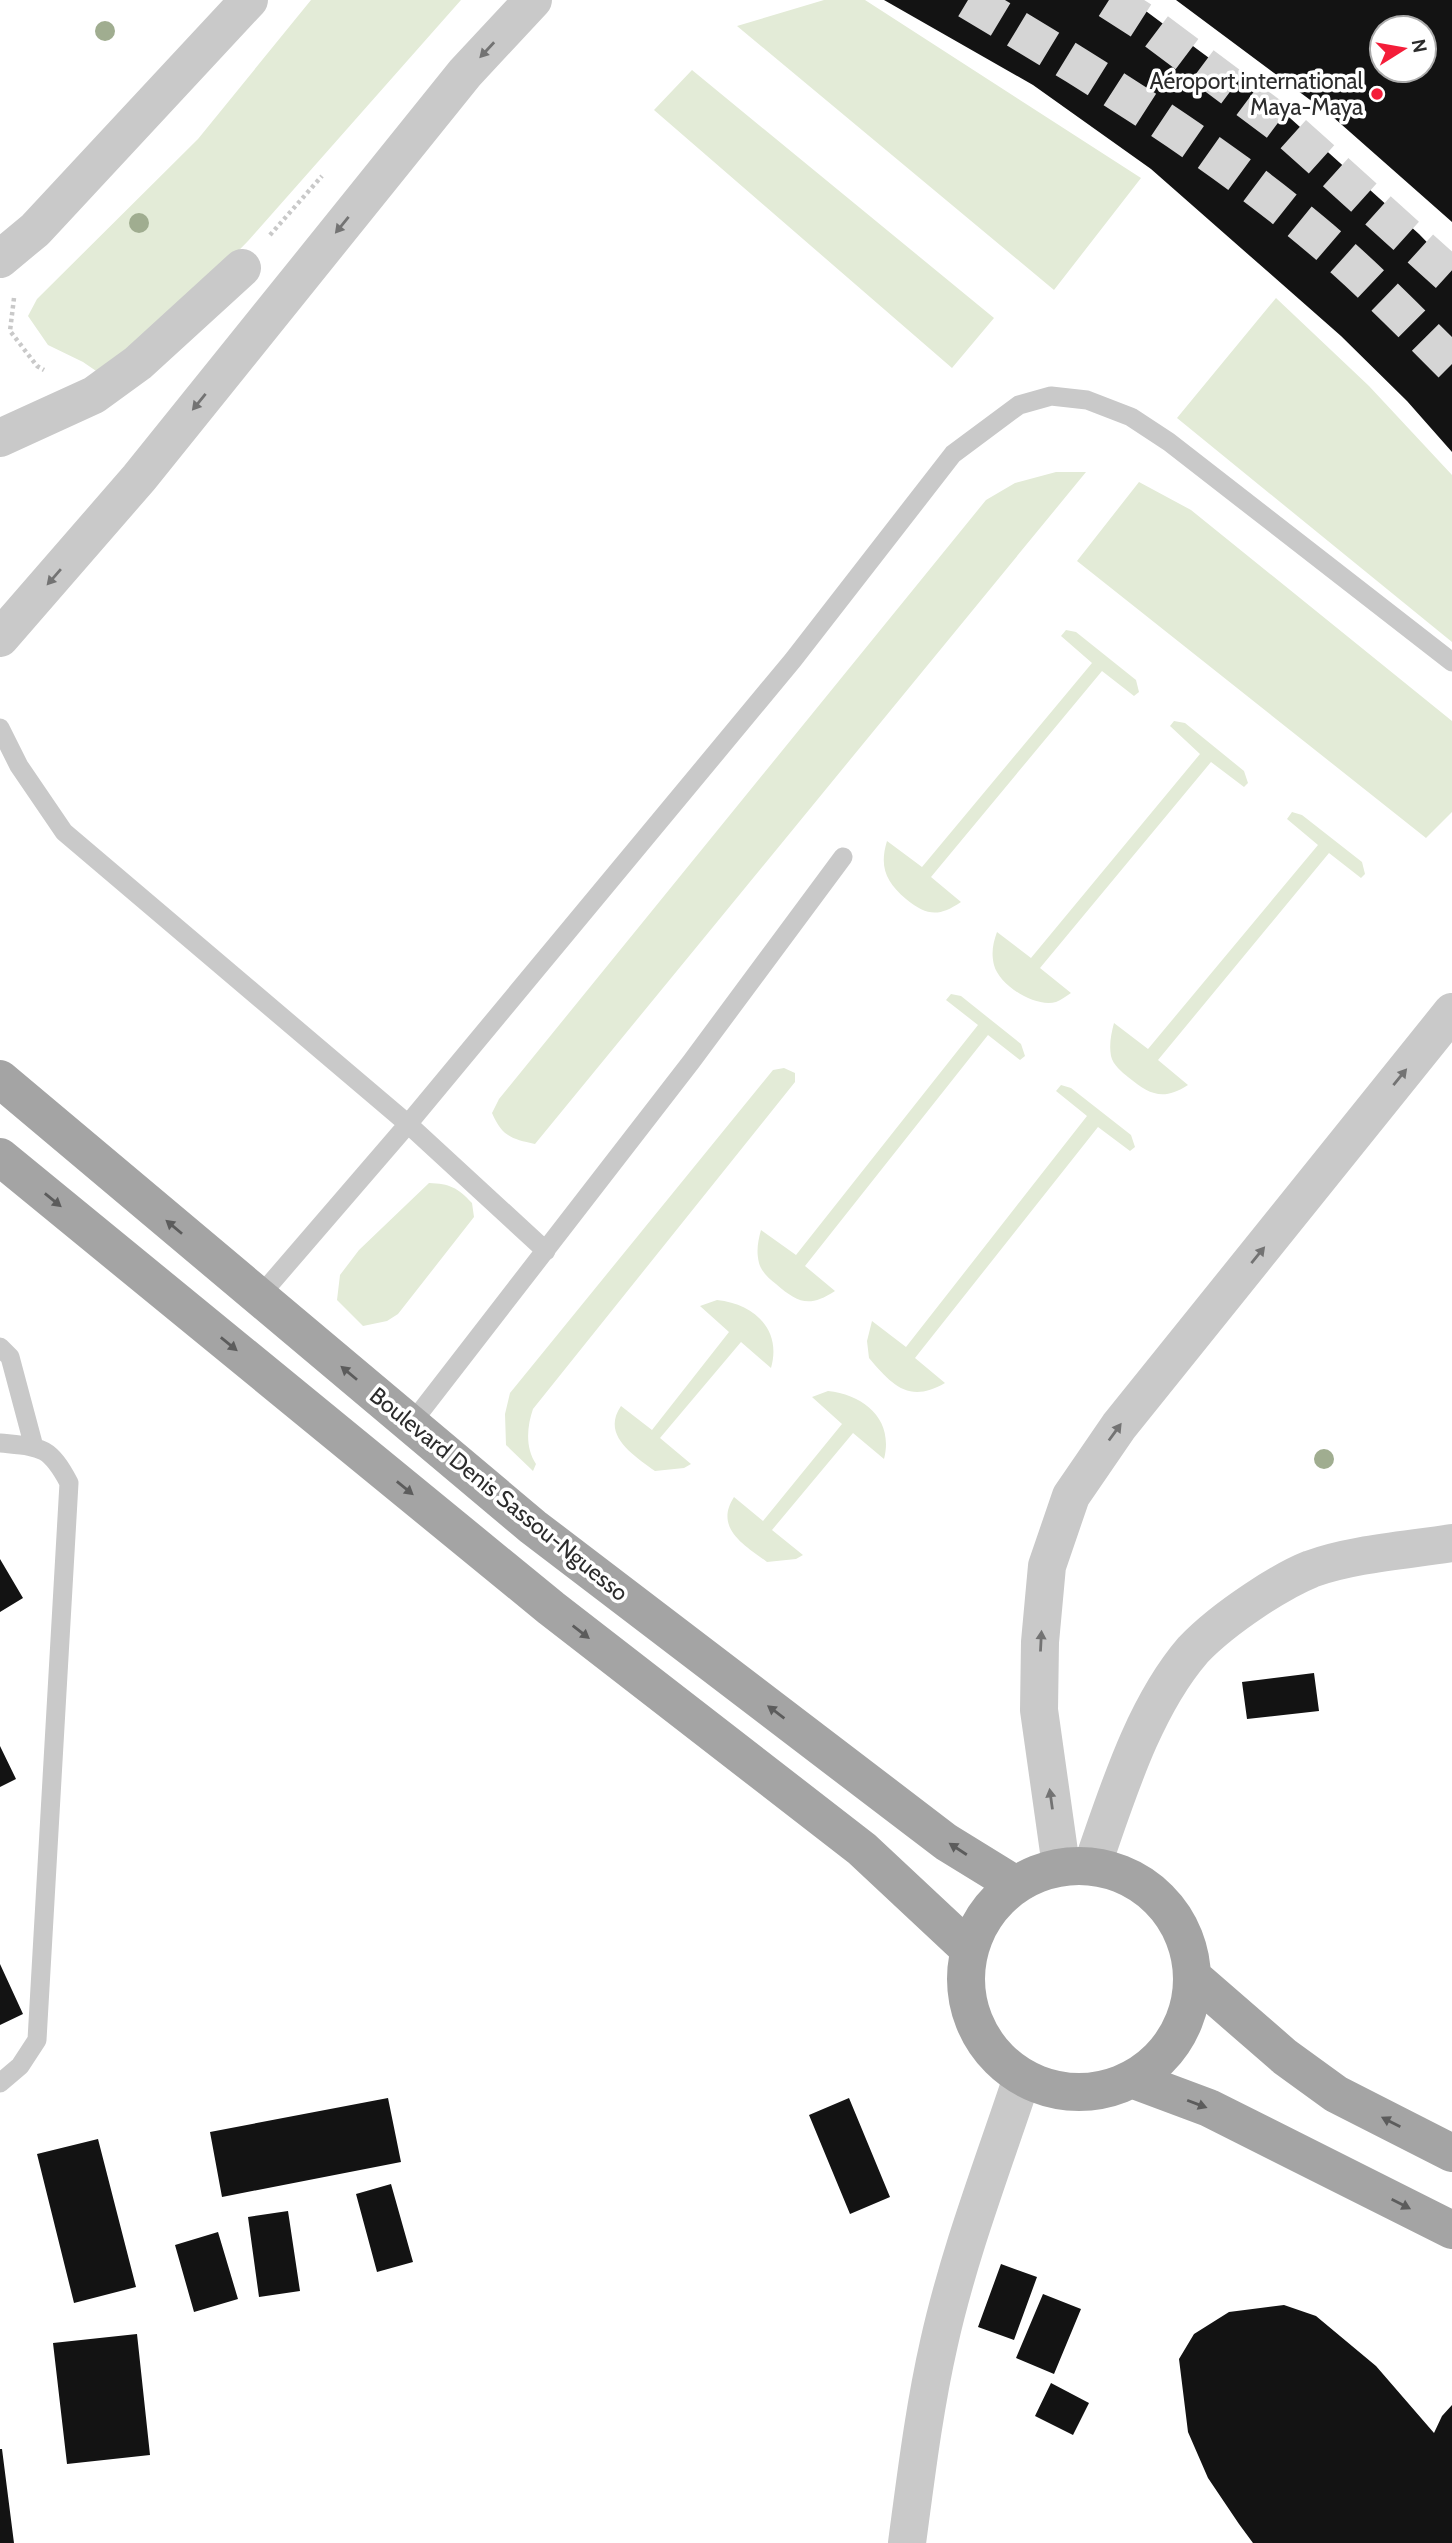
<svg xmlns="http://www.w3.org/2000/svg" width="1452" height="2543" font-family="Cabin,sans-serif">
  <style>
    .green { fill: #e3ebd7 }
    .building { fill: #131313; fill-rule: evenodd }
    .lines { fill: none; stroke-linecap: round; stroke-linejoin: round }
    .street-tunnel { stroke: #d5d5d5; stroke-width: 38; stroke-dasharray: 38 19; stroke-linecap: butt }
    .path { stroke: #c9c9c9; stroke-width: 4.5; stroke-dasharray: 3.5 3.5; stroke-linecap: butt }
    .lane { stroke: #c9c9c9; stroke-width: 19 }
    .street { stroke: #c9c9c9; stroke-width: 38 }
    .primary { stroke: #a4a4a4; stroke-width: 38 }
    .tree { fill: #a0ad90 }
    .oneway { fill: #737373 }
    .oneway2 { fill: #5c5c5c }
    .poi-dot { fill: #f41d39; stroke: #fff; stroke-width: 2.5 }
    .labels { text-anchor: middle; stroke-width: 7; stroke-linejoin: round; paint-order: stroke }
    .poi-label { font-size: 23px; fill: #2c2c2c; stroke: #fff; text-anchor: end }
    .street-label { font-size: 23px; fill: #2c2c2c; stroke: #fff }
  </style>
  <rect width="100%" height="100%" fill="#fff"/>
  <!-- green -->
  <path class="green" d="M311,0H461L248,241L158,333L102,375L83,362L48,345L28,316L37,299L198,139Z
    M824,0H865L1141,178L1054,290L737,26Z
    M692,70L994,318L952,368L654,110Z
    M1276,298L1369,386L1452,475V642L1177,418Z
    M1056,472H1086L535,1144C511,1139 502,1136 492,1113L499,1099L986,500L1015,483Z
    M1139,482L1191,510L1452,721V812L1426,838L1077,561Z
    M1066,630L1076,632L1136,680L1139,692L1134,696L1102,671L931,877L961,902C939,917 927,916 906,899C886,882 879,867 887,841L922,867L1092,663L1061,636Z
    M1174,721L1185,723L1244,771L1248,783L1244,787L1211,762L1040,968L1071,993C1066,996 1061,1000 1056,1002C1035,1008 999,985 994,965C991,953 993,943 997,932L1031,958L1200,754L1170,726Z
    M1292,812L1302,815L1362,862L1365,874L1361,878L1329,853L1158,1060L1188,1085C1163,1101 1150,1095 1128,1077C1122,1072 1113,1065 1111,1056C1109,1045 1111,1034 1114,1023L1148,1049L1318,845L1287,819Z
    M951,994L961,996L1021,1044L1025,1056L1020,1060L988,1035L805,1266L835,1291C809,1308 798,1303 776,1284C769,1279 761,1271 759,1263C756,1251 758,1241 761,1230L796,1255L978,1025L946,1000Z
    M784,1068L795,1073V1082L533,1409C527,1426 525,1448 536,1464L533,1471L506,1445L505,1414L510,1393L773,1070Z
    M1061,1085L1071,1088L1131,1135L1135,1147L1130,1151L1098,1127L915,1358L945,1383C909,1404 892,1385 869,1358L867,1341L872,1321L906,1347L1087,1116L1056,1091Z
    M429,1183C450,1184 457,1187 472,1203L474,1217L398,1314L387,1321L363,1326L337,1300L340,1275L359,1250Z
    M717,1300C754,1304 782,1329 771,1368L741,1342L660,1438L691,1464L684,1468L655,1471C633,1455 601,1435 621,1406L652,1430L729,1332L700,1306Z
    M828,1391C865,1395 894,1420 884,1459L853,1433L772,1530L803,1555L796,1559L767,1562C744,1545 714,1528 734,1497L763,1521L842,1424L812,1397Z"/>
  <!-- building -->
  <path class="building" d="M884,0H1131L1290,118L1419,234L1452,268V452L1407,401L1341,336L1151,169L1033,85Z
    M1176,0H1452V222L1333,117ZM1382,28H1424V70H1382Z
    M0,1559L23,1598L0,1612Z
    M1314,1673L1319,1711L1247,1719L1242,1682Z
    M0,1746L16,1779L0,1787Z
    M0,1964L23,2014L0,2025Z
    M388,2098L401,2162L222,2197L210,2132Z
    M849,2098L890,2197L850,2214L809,2115Z
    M98,2139L136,2287L74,2303L37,2154Z
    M391,2184L413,2262L377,2272L356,2194Z
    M288,2211L300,2291L259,2297L248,2217Z
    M218,2232L238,2299L194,2312L175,2245Z
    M1001,2264L1037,2277L1014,2340L978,2327Z
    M1043,2294L1081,2309L1054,2374L1016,2358Z
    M1284,2305L1316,2316L1376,2366L1434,2433L1442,2416L1452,2405V2543H1253L1239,2524L1208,2478L1188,2432L1179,2359L1194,2334L1229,2312Z
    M137,2334L150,2455L67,2464L53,2343Z
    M1051,2383L1089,2403L1073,2435L1035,2416Z
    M0,2449H2L14,2543H0Z"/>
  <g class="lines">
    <!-- street-tunnel -->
    <path class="street-tunnel" d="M968,0C1090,73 1213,147 1321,239C1367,278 1410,322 1452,364
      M1109,0L1148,25L1291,132L1452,277"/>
    <!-- path -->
    <path class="path" d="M270,235L322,176
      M14,298L10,331L37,366L44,370"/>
    <!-- lane -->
    <path class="lane" d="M0,728L19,766L64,832L408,1124L546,1251
      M258,1298L408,1124L793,660L953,454L1019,405L1051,396L1087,400L1131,417L1169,442L1452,662
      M0,1347L10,1357L34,1447
      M411,1424L691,1062L843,857
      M0,1443C40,1447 49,1445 69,1483L37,2040L20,2066L0,2083"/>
    <!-- street -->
    <path class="street" d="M0,259L35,230L249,0
      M0,438L94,395L138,363L242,268
      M0,638L139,478L465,73L533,0
      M1061,1866L1039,1710L1040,1642L1047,1566L1071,1496L1119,1426L1452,1012
      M1092,1866C1117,1795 1143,1708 1193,1650C1211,1631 1234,1614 1255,1600C1273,1588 1291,1577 1311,1569C1352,1554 1408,1550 1452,1543
      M907,2543C916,2476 924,2409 939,2343C959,2253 993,2165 1022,2078"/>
    <!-- primary -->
    <path class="primary" d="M0,1079L533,1527L946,1842L1016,1885
      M0,1157L551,1608L862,1849L970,1950
      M966 1979a113 113 0 1 1 226 0a113 113 0 1 1-226 0Z
      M1193,1977L1285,2057L1336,2094L1452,2153
      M1134,2080L1209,2108L1452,2230"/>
  </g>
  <!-- trees -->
  <g class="tree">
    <circle cx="105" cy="31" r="10"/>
    <circle cx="139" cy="223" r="10"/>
    <circle cx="1324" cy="1459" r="10"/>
  </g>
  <!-- one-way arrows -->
  <defs><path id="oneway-solid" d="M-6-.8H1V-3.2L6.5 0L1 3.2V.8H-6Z" transform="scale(1.75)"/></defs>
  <g class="oneway">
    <use href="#oneway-solid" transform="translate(487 50) rotate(133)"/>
    <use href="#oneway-solid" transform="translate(342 225) rotate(129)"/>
    <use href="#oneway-solid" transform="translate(199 402) rotate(129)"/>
    <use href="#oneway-solid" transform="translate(54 577) rotate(131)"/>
    <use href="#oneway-solid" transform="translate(1400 1077) rotate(-51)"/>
    <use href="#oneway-solid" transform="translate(1258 1255) rotate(-51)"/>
    <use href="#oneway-solid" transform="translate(1115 1432) rotate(-54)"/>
    <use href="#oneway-solid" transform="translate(1041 1641) rotate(-87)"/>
    <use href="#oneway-solid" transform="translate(1051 1799) rotate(-98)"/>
  </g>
  <g class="oneway2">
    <use href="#oneway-solid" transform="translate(53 1200) rotate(39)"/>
    <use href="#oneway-solid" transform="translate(174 1227) rotate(-140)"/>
    <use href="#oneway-solid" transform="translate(229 1344) rotate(39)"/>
    <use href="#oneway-solid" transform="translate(349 1373) rotate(-140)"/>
    <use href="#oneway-solid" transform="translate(405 1488) rotate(39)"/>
    <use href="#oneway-solid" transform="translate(581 1632) rotate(38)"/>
    <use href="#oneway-solid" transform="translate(776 1712) rotate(-143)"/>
    <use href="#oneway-solid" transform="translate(958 1849) rotate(-147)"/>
    <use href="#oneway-solid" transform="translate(1197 2104) rotate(21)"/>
    <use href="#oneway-solid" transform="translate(1391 2122) rotate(-153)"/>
    <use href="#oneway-solid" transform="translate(1401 2204) rotate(27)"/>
  </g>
  <!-- markers -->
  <circle class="poi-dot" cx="1377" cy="94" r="7"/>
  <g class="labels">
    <!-- poi labels -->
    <g class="poi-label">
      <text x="1363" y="89">Aéroport international<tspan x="1363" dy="26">Maya-Maya</tspan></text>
    </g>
    <!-- street labels -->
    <g class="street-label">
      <text transform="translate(499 1494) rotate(39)" y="8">Boulevard Denis Sassou-Nguesso</text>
    </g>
  </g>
  <!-- north arrow -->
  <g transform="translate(1403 49) rotate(79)"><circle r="33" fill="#ffffff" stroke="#ababab" stroke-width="2"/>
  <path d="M0-5L12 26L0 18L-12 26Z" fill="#f41d39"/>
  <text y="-10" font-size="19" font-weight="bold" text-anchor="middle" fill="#2c2c2c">N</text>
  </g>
</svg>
